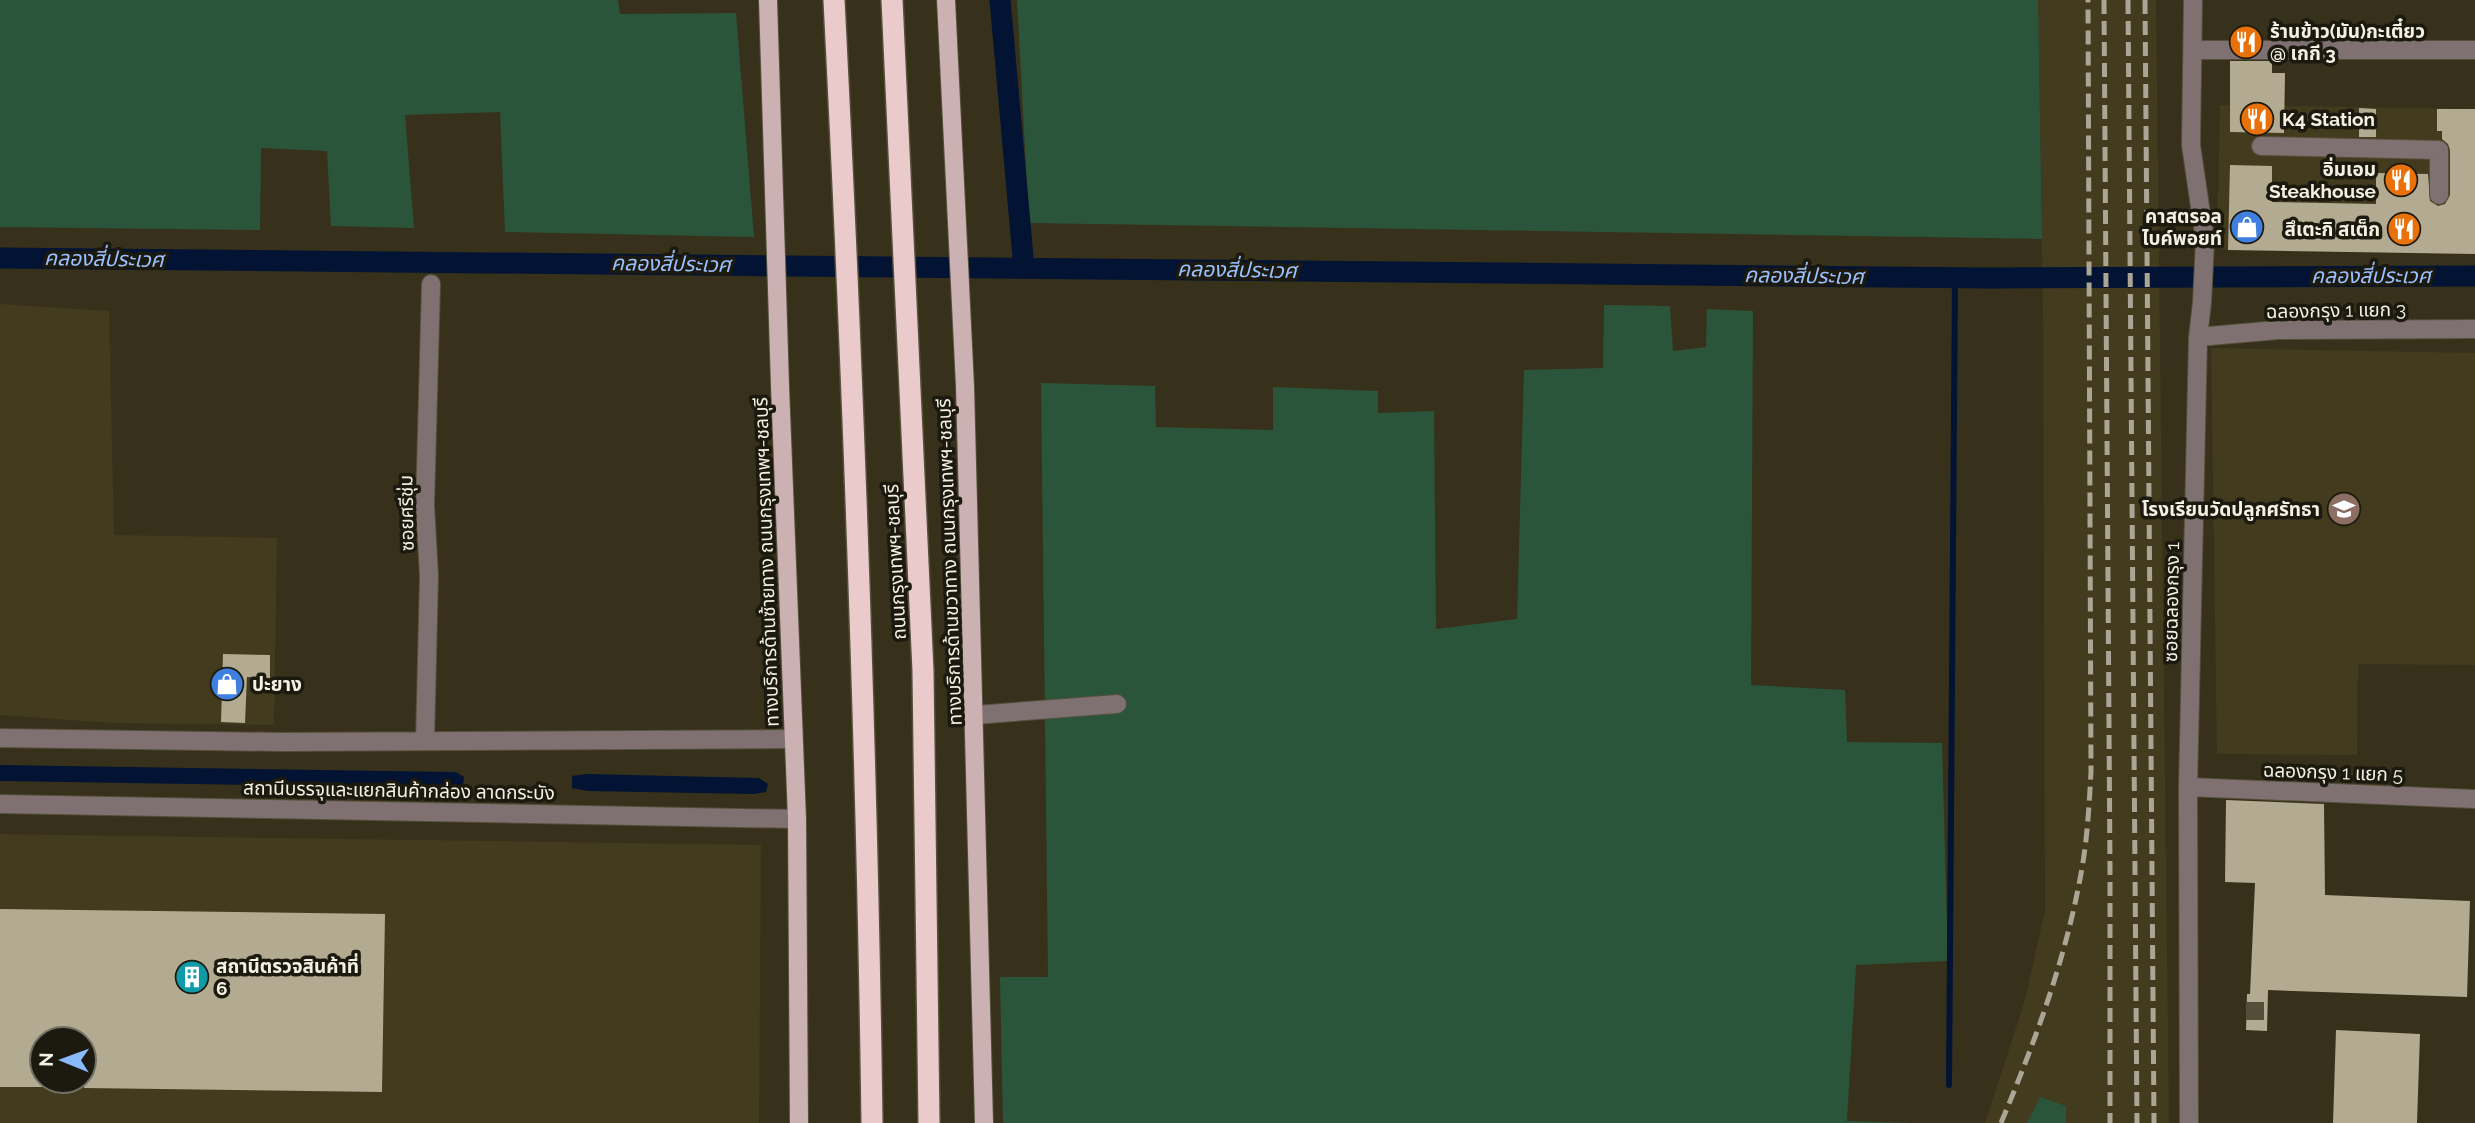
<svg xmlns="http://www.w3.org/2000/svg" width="2475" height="1123" font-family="Raleway,'Noto Sans Thai',sans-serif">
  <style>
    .built { fill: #433b1d; fill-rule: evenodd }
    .green { fill: #2b553a }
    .water { fill: #021334 }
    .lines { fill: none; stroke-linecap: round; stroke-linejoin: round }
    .stream { stroke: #021334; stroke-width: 6 }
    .canal { stroke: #021334; stroke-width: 21 }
    .building { fill: #b2ab91 }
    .minor-tunnel { stroke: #534e39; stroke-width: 18; stroke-dasharray: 18 9; stroke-linecap: butt }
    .minor-casing { stroke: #55503b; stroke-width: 20 }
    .major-casing { stroke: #55503b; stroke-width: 20 }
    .highway-casing { stroke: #55503b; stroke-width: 24 }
    .minor { stroke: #7f7172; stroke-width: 18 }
    .major { stroke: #ccb1b2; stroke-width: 18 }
    .highway { stroke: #eacacb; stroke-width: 21 }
    .rail { stroke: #aaa594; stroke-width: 5; stroke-dasharray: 14 7; stroke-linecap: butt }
    .labels { text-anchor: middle; stroke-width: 7; stroke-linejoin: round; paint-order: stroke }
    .poi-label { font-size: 19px; font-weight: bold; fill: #f4f1e3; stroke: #1c190f; text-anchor: start }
    .street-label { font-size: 19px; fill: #f4f1e3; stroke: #1c190f }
    .water-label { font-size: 21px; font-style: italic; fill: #99c0ff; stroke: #1c190f }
  </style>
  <rect width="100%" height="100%" fill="#37311b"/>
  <!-- built -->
  <path class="built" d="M2038,0H2156L2169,1123H1985L2025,1000L2045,910L2043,312Z
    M2220,105L2475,109V254L2217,249Z
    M0,304L109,311L114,535L277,538L274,725L111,723L0,715Z
    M2211,348L2475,353V665L2358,664L2357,755L2217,754Z
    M0,834L761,845L759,1123H0ZM42,1039H84V1081H42Z"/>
  <!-- green -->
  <path class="green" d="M0,0H618L620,14L736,13L754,237L505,232L500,112L405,115L414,228L331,226L327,151L261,148L260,230L0,227Z
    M1017,0H2038L2042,239L1029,223Z
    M1604,305L1670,306L1673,351L1706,347L1707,309L1753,311L1751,685L1845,690L1847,742L1942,743L1948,961L1856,965L1847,1121L1910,1123H1003L1000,977H1048L1041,383L1155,386L1156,427L1273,430V387L1378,391V413L1434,411L1436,629L1517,619L1524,370L1603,368Z
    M2040,1097L2066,1106V1123H2027Z"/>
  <!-- water -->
  <path class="water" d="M0,765L456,772L464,777L463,785L454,788L0,781Z
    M586,774L759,778L768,784L766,792L754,794L588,791L572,788V776Z"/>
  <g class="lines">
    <!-- stream -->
    <path class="stream" d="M1949,1085L1955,277"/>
    <!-- canal -->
    <path class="canal" d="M1000,0L1024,268
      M0,258L1989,278L2475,276"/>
  </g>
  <!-- building -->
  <path class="building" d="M2230,61H2272V73H2285L2284,133L2230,132Z
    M2359,108L2376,109V137H2359Z
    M2437,109H2475V254L2228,250L2230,165L2272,166V202L2376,204V173L2428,174L2430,201L2438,206L2445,204L2450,195V150L2448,144L2442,139V131H2437Z
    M223,654L270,655V678L247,677L245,723L221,722Z
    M2226,800L2324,804L2325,895L2470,901L2467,997L2268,990L2267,1031L2246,1030L2247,994H2250L2255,883L2225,882Z
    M0,909L385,914L382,1092L84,1088V1039H42V1087H0Z
    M2336,1030L2420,1034L2417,1123H2333Z"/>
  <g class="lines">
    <!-- minor-tunnel -->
    <path class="minor-tunnel" d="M2246,1011H2268"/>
    <defs>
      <path id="minor" d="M2193,50H2475
        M2261,146L2439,150V195
        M2198,337L2278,330L2475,329
        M975,715L1117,704
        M0,738L282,742L793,739
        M425,741L429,576L425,505L431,284
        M2188,787L2475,799
        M0,804L797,819
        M2189,1123L2188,787L2198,337L2202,303L2205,241L2191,145L2193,0"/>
      <path id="major" d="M768,0L780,386L797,819L799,1123
        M946,0L965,386L984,1123"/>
      <path id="highway" d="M834,0C853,374 867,748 872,1123
        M892,0L923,671L929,1123"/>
    </defs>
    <!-- minor casing -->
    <use href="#minor" class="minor-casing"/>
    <!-- major casing -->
    <use href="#major" class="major-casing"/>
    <!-- highway casing -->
    <use href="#highway" class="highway-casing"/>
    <!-- minor -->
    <use href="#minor" class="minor"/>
    <!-- major -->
    <use href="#major" class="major"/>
    <!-- highway -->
    <use href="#highway" class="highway"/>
    <!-- rail -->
    <path class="rail" d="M2104,0L2110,871V1123
      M2128,0L2137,1123
      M2145,0L2154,1123
      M2001,1123C2034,1044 2064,964 2080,879C2087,844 2089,808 2091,772L2088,0"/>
  </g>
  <!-- icons -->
  <defs>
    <symbol id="restaurant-disc" viewBox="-11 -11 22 22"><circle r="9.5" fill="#e8710a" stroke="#1c190f"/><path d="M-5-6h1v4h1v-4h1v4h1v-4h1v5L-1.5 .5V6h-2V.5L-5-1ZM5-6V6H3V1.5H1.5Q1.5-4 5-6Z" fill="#fff"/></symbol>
    <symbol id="shop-disc" viewBox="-11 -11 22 22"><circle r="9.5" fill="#3f7fe0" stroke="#1c190f"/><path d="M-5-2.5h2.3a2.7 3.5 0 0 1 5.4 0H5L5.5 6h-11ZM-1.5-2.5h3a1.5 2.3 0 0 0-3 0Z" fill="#fff"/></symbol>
    <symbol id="school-disc" viewBox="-11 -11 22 22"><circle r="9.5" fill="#8d6e63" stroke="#1c190f"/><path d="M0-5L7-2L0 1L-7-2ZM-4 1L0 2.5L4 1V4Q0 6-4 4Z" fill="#fff"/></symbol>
    <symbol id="building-disc" viewBox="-11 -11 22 22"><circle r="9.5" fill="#0f9aa8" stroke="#1c190f"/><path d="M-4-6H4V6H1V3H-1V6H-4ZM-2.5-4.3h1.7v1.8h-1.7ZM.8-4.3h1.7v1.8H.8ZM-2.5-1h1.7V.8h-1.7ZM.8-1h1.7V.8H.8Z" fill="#fff"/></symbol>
  </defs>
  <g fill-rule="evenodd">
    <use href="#restaurant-disc" x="2227" y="23" width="38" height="38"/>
    <use href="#restaurant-disc" x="2238" y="100" width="38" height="38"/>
    <use href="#restaurant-disc" x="2382" y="161" width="38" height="38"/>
    <use href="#shop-disc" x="2228" y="208" width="38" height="38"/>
    <use href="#restaurant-disc" x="2385" y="210" width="38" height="38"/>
    <use href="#school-disc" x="2325" y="490" width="38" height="38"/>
    <use href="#shop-disc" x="208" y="665" width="38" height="38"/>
    <use href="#building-disc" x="173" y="958" width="38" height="38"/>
  </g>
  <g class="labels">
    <!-- poi labels -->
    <g class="poi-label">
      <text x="2270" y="38">ร้านข้าว(มัน)กะเตี๋ยว<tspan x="2270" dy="22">@ เกกี 3</tspan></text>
      <text x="2282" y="126">K4 Station</text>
      <text x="2376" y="176" text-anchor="end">อิ่มเอม<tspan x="2376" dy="22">Steakhouse</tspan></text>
      <text x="2222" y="223" text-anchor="end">คาสตรอล<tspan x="2222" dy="22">ไบค์พอยท์</tspan></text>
      <text x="2380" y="236" text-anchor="end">สึเตะกิ สเต็ก</text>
      <text x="2320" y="516" text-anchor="end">โรงเรียนวัดปลูกศรัทธา</text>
      <text x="252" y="691">ปะยาง</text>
      <text x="216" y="973">สถานีตรวจสินค้าที่<tspan x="216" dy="22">6</tspan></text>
    </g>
    <!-- street labels -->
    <g class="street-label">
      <text transform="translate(2336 310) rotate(-1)" y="7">ฉลองกรุง 1 แยก 3</text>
      <text transform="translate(406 513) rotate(-91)" y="7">ซอยศรีชุ่ม</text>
      <text transform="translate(766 562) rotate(-92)" y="7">ทางบริการด้านซ้ายทาง ถนนกรุงเทพฯ-ชลบุรี</text>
      <text transform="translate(895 562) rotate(-93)" y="7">ถนนกรุงเทพฯ-ชลบุรี</text>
      <text transform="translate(949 562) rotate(-92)" y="7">ทางบริการด้านขวาทาง ถนนกรุงเทพฯ-ชลบุรี</text>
      <text transform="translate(2171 602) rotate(-89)" y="7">ซอยฉลองกรุง 1</text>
      <text transform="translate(2333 772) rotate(2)" y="7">ฉลองกรุง 1 แยก 5</text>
      <text transform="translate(399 790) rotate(1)" y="7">สถานีบรรจุและแยกสินค้ากล่อง ลาดกระบัง</text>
    </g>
    <!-- water labels -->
    <g class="water-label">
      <text transform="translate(104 259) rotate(1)" y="7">คลองสี่ประเวศ</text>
      <text transform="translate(671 264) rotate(1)" y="7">คลองสี่ประเวศ</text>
      <text transform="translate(1237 270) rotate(1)" y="7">คลองสี่ประเวศ</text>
      <text transform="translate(1804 276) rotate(1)" y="7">คลองสี่ประเวศ</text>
      <text x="2371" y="283">คลองสี่ประเวศ</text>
    </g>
  </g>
  <!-- north arrow -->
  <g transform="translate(63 1060) rotate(271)"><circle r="33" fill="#1c190f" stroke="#726f64" stroke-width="2"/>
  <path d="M0-5L12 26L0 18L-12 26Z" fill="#88bafc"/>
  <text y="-10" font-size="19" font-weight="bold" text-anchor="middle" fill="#f4f1e3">N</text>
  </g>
</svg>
